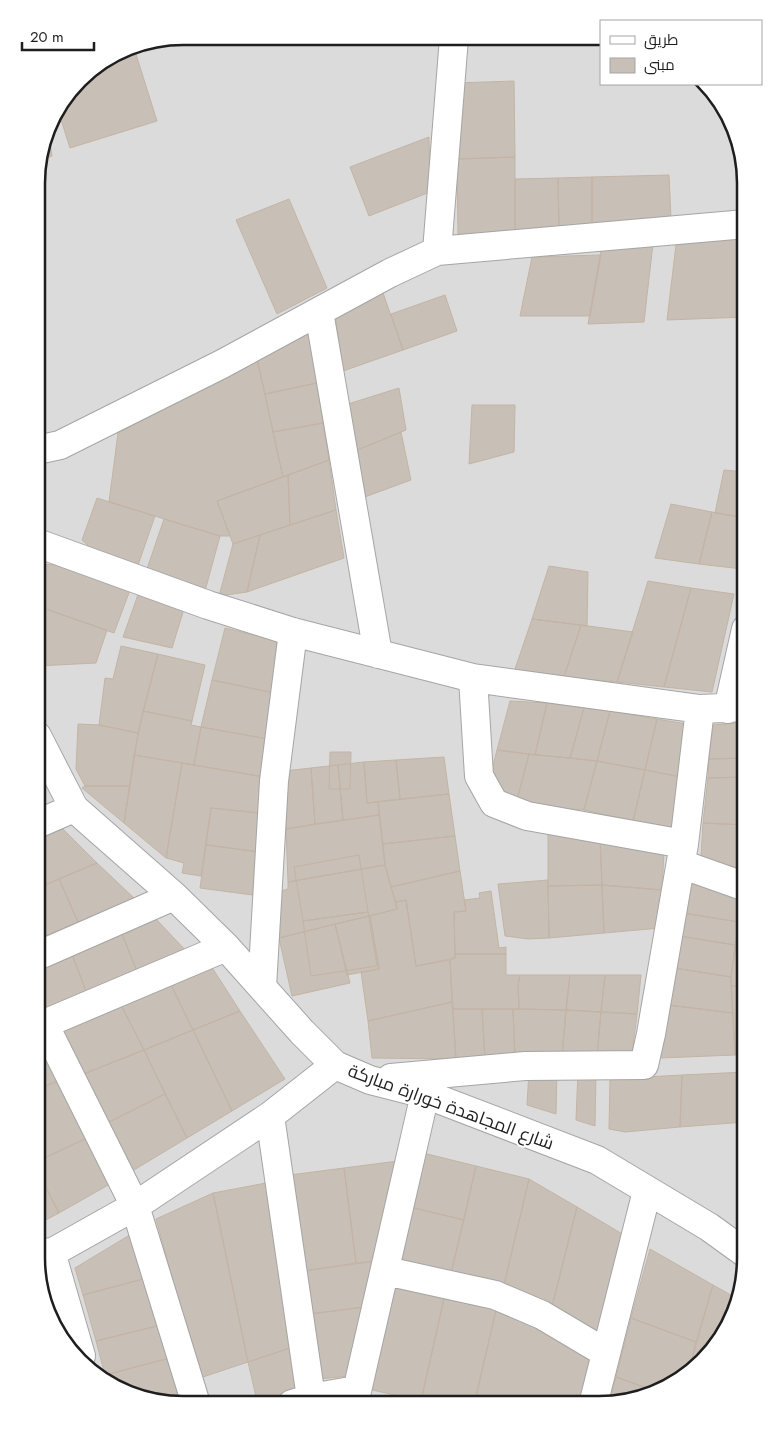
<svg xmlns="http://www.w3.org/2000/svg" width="782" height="1441" font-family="Jost,Cairo,sans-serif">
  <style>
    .residential { fill: #dcdbdb }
    .building { fill: #c8bfb6; stroke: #c3b4a4 }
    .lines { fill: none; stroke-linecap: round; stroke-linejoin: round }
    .minor-casing { stroke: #a5a5a5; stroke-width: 30 }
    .minor { stroke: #fff; stroke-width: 28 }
    .labels { text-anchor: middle; stroke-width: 4; stroke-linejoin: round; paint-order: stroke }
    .street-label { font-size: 18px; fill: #1e1e1e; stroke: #fff }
    .rim { fill: none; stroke: #1e1e1e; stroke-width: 2.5 }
  </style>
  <rect width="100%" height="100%" fill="#f0ece3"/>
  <!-- residential -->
  <path class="residential" d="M183,36L601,39V84H703L738,136L746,183L745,1268L735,1314L715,1347L646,1397L599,1405L164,1403L94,1374L44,1305L36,1258L37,164L52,118L86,73L127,47Z"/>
  <!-- building -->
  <path class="building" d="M134,48L157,121L70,148L58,110L86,73L119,53Z
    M514,81L515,157L457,159L456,83Z
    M48,131L52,156L39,161Z
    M429,137L430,192L369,216L350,167Z
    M515,157V232L458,235L457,159Z
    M669,175L671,219L592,227V177Z
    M592,177V227L559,229L558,178Z
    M558,178L559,229L515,232V179Z
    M289,199L327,288L277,314L236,220Z
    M746,237V317L667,320L676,245Z
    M653,244L644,322L588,324L601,250Z
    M601,255L590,316H520L532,257Z
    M382,290L403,350L343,371L335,313Z
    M445,295L457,331L403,350L391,314Z
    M310,331L317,383L265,394L257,359Z
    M257,359L283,477L217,501L230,536H220L109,502L118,433Z
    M317,383L323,423L273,432L265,394Z
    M399,388L406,430L355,451L348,404Z
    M472,405H515L514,452L469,464Z
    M323,423L329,460L283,477L273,432Z
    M401,432L411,480L362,498L355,451Z
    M329,460L336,510L290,525L288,475Z
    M724,470L746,472V518L715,513Z
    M288,475L290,525L233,544L217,501Z
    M97,498L155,516L137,568L93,550L82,540Z
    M671,504L712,512L699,564L655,558Z
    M336,510L344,558L247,592L260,535Z
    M712,512L746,518V553L742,569L699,564Z
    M164,519L220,536L205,591L146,572Z
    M260,535L247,592L219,596L233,544Z
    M37,564L77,566L130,590L114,633L37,606Z
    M549,566L588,572L587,626L532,619Z
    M648,581L691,588L664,687L617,682Z
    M691,588L734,594L712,692L664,687Z
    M139,592L184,609L172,648L123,637Z
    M37,606L107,630L96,663L37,666Z
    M532,619L581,625L564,677L514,672Z
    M581,625L633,632L617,682L564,677Z
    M225,628L280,641L274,693L212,680Z
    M121,646L158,654L138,733L99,725L105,678L113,679Z
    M158,654L205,665L192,721L143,711Z
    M212,680L274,693L268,739L201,727Z
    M510,701L547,703L535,755L497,750Z
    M547,703L584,708L570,758L535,755Z
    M584,708L610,711L597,761L570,758Z
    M143,711L192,721L191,725L201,727L194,765L134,755Z
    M610,711L657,719L645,770L597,761Z
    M657,719L687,724L681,777L645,770Z
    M746,722V758L709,759L713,725Z
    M78,724L99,725L138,733L130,786H85L76,769Z
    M201,727L268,739L264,777L194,765Z
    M497,750L529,754L516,804L484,800Z
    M330,752H351L350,789H329Z
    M529,754L597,761L584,810L516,804Z
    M134,755L182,763L166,858L124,823Z
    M444,757L449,794L400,799L396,760Z
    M746,758V777L708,778L709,759Z
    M396,760L400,799L367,803L364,762Z
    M597,761L645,770L633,821L584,810Z
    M364,762L367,803L378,802L379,815L343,820L338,765Z
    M182,763L264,777L259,813L211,808L201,876L182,873L184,863L166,858Z
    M338,765L343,820L315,824L311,768Z
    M311,768L315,824L286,829L284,771Z
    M645,770L681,777L675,829L633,821Z
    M746,777V825L703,823L708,778Z
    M85,786H130L124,823L82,788Z
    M449,794L455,836L383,844L378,802Z
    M211,808L259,813L260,852L206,845Z
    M379,815L385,865L288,882L286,829Z
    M703,823L746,825V878L701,856Z
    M63,829L97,863L47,884L37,861V840Z
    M561,833L600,837L602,885L548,886V834Z
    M455,836L460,871L391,887L385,865L383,844Z
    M600,837L664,852L662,890L602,885Z
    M206,845L260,852V896L200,888Z
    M359,855L368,912L303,921L294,867Z
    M37,861L47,884L37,889Z
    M97,863L135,899L78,922L59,879Z
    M385,865L397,909L279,938L277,928L278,892L288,889V882Z
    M460,871L466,911L454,912L455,958L416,966L406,900L396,902L391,887Z
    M59,879L78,922L37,939V889Z
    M548,880L549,938L528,939L505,936L498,884Z
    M688,883L743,893L739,922L683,913Z
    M602,885L662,890L661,928L604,933Z
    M602,885L604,933L549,938L548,886Z
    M491,891L499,948L506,947V954H455L454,912L466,911L464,900L480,898L479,893Z
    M406,900L416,966L450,960L452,1002L368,1021L361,972L379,969L370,916L397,909L396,902Z
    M368,912L377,966L311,976L303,921Z
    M683,913L739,922L735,945L679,936Z
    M370,916L379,969L347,975L335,924Z
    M155,918L190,955L139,976L121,932Z
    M335,924L350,983L292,996L279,938Z
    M738,930H746L745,986H731V977Z
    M121,932L139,976L88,996L71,952Z
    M679,936L735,945L731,977L674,968Z
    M71,952L88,996L37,1017V966Z
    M455,954H506V975H520L518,985L519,1009H453L450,960L455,958Z
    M211,966L240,1011L193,1030L170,983Z
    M674,968L731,977L733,1013L668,1005Z
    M520,975H570L566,1010L519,1009L518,985Z
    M570,975H605L601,1012L566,1010Z
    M605,975H641L637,1014L601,1012Z
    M170,983L193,1030L144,1050L120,1003Z
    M731,986H745V1055H735Z
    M452,1002L456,1059L372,1058L368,1021Z
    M120,1003L144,1050L81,1075L59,1028Z
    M668,1005L733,1013L735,1055L660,1058Z
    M453,1009H482L485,1059H456Z
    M482,1009H513L515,1059H485Z
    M513,1009L566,1010L562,1057L515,1059Z
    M566,1010L601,1012L597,1056L562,1057Z
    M240,1011L285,1079L232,1111L193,1030Z
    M601,1012L637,1014L632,1054L597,1056Z
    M193,1030L232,1111L187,1138L144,1050Z
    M36,1037L60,1080L36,1090Z
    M144,1050L165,1094L105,1124L81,1075Z
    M529,1071H557L556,1114L527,1105Z
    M578,1071H596L595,1126L576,1120Z
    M745,1072V1122L680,1127L682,1075Z
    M682,1075L680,1127L625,1132L609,1129L610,1079Z
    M60,1080L87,1138L36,1162V1090Z
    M165,1094L187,1138L129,1173L105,1124Z
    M87,1138L110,1184L59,1213L36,1168V1162Z
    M423,1153L476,1166L464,1220L410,1207Z
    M398,1161L376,1261L356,1263L344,1168Z
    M476,1166L529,1179L504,1285L451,1273Z
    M36,1168L59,1213L36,1225Z
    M344,1168L356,1263L304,1271L290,1175Z
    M529,1179L577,1207L551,1311L504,1285Z
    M266,1183L293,1347L248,1362L213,1193Z
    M213,1193L248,1362L200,1378L156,1219Z
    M410,1207L464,1220L451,1273L398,1261Z
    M577,1207L624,1235L598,1336L551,1311Z
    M133,1233L147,1278L83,1295L75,1268Z
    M650,1249L713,1285L696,1342L631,1318Z
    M376,1261L365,1307L310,1314L304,1271Z
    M147,1278L161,1325L96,1341L83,1295Z
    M393,1283L445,1294L421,1401L368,1389Z
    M713,1285L738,1299L735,1314L715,1347L690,1366Z
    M445,1294L497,1306L474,1404H434L421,1401Z
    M49,1296L56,1321L44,1305L43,1298Z
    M497,1306L590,1357L579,1405L500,1404L476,1398Z
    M365,1307L349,1376L319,1379L310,1314Z
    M631,1318L696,1342L690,1366L655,1391L616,1377Z
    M161,1325L170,1358L105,1375L96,1341Z
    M293,1347L300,1390L257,1401L248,1362Z
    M170,1358L183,1401L164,1403L107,1380L105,1375Z
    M616,1377L655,1391L646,1397L609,1403Z
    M476,1398L500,1404H474Z"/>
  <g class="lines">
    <defs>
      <path id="minor" d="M437,251L454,38
        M319,312L378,654
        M37,450L60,445L222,364L390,273L437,251L746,224
        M37,543L208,605L293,632L473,678L700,709L746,707
        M473,678L479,776L494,803L527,816L684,844
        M728,709L746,629
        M37,736L74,808L174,896L226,947L302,1032L335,1065L370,1080L425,1094L597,1160L709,1227L745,1253
        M37,824L74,808
        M681,864L746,887
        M37,956L174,896
        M262,987L274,781L293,632
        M44,1024L135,1206L196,1404
        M37,1027L226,947
        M391,1078L525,1066L644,1065L651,1034L684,844L700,709
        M270,1116L311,1398
        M51,1252L81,1356
        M37,1261L135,1206L270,1116L335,1065
        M386,1271L495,1295L542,1315L606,1353
        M292,1404L311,1398L356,1390
        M354,1404L425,1094
        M593,1405L647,1191"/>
    </defs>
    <!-- minor casing -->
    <use href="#minor" class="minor-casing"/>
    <!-- minor -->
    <use href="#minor" class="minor"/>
  </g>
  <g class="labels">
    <!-- street labels -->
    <g class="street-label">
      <text transform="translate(451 1107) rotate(20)" y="6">شارع المجاهدة خورارة مباركة</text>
    </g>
  </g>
  <!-- crop -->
  <path d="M0 0H782V1441H0ZM183 45H599A138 138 0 0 1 737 183V1258A138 138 0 0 1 599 1396H183A138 138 0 0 1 45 1258V183A138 138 0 0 1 183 45Z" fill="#fff" fill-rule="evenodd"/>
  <path class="rim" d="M183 45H599A138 138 0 0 1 737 183V1258A138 138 0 0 1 599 1396H183A138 138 0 0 1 45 1258V183A138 138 0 0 1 183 45Z"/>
  <!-- legend -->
  <rect x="600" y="20" width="162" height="65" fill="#ffffff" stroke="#a5a5a5"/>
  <rect x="610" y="36" width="25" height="8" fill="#ffffff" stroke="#a5a5a5"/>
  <text x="644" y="45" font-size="15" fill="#1e1e1e">طريق</text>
  <rect x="610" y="58" width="25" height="15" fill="#c8bfb6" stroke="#a5a5a5"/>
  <text x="644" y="70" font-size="15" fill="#1e1e1e">مبنى</text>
  <!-- scale -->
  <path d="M22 42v8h72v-8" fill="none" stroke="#1e1e1e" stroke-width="2.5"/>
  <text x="30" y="42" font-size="15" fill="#1e1e1e" stroke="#ffffff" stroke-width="4" paint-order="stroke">20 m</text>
</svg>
